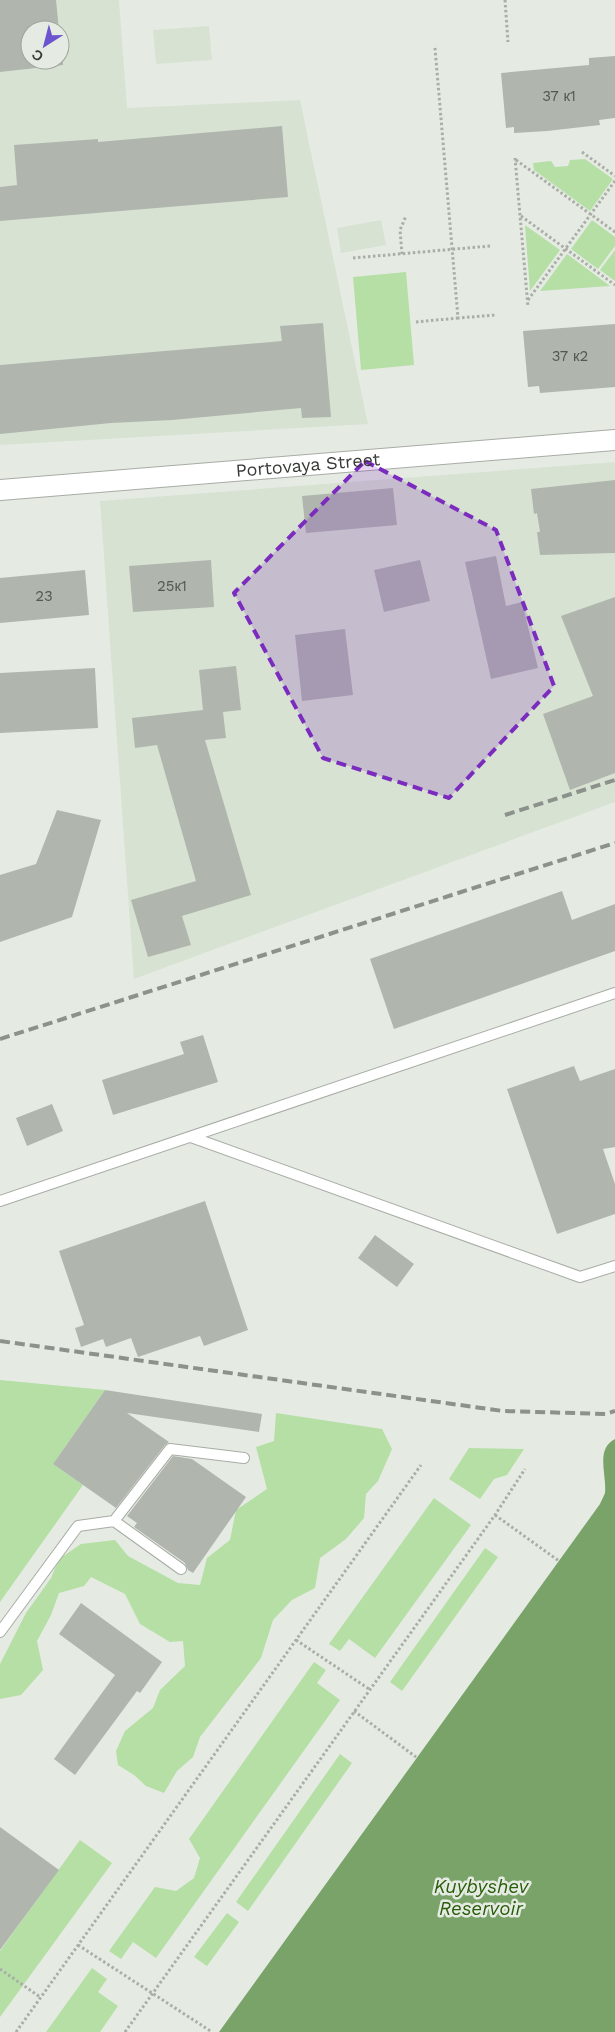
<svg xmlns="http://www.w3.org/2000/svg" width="615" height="2032" font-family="'Work Sans',sans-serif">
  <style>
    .built { fill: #d7e2d3; fill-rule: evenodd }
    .green { fill: #b5dfa5 }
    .water { fill: #79a369 }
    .building { fill: #b0b6ae }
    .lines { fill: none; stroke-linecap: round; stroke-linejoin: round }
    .service-casing { stroke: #a7aca5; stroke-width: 12 }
    .minor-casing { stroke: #a7aca5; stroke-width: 22 }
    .path { stroke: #a9aea7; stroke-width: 3; stroke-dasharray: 2.5 2.5; stroke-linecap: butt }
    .service { stroke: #fff; stroke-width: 10 }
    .minor { stroke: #fff; stroke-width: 20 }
    .rail { stroke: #8c918b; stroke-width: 4; stroke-dasharray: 10 5; stroke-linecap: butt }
    .marked { fill: #7b2cbf; fill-opacity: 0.2; stroke: #7b2cbf; stroke-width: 4; stroke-dasharray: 10 6; stroke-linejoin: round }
    .labels { text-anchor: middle; stroke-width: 5; stroke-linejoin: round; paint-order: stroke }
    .number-label { font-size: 15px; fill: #545853 }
    .street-label { font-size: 18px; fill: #363935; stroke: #e5ebe3 }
    .water-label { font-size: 19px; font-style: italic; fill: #295e09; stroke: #e5ebe3 }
  </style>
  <rect width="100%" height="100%" fill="#e5ebe3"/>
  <!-- built -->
  <path class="built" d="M0,0H119L127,108L300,100L368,424L0,445ZM30,30H60V60H30Z
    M209,26L212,60L156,64L153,30Z
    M381,220L386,245L341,253L337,228Z
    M615,462V802L134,979L100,501Z"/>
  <!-- green -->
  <path class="green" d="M585,159L613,179L590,211L534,170L533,163L551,161L555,167L568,166L570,160Z
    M592,220L615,237V246L598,269L571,249Z
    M525,225L560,250L530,291Z
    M615,250V281L600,270Z
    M567,254L610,286L540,291Z
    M406,272L414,365L361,370L353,277Z
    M0,1380L105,1390L53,1464L83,1485L0,1602Z
    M276,1413L382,1429L392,1449L378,1481L366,1494L364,1518L346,1539L320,1558L315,1588L292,1600L273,1620L261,1658L200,1737L193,1757L177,1771L164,1793L146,1786L134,1775L118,1765L116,1751L125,1731L153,1708L160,1690L185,1666L183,1641L170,1642L140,1624L125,1594L91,1577L84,1586L59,1593L51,1615L37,1641L43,1670L21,1695L0,1699V1664L26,1613L51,1578L59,1559L81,1544L115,1540L128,1556L178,1583L200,1585L207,1558L230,1540L236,1510L267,1489L256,1447L274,1441Z
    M469,1448L524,1449L507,1475L494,1479L480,1499L449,1479Z
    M434,1498L471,1525L375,1658L349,1639L340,1651L329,1644Z
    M485,1548L498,1557L402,1691L390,1682Z
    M314,1662L326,1670L317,1683L340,1700L156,1958L133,1942L121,1959L109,1951L155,1887L176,1891L194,1878L200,1858L189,1839Z
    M340,1754L352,1763L248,1911L236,1902Z
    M80,1840L112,1863L0,2017V1951Z
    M227,1913L239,1922L207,1966L194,1957Z
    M92,1968L107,1979L98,1992L118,2006L100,2032H46Z"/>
  <!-- water -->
  <path class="water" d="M615,1439V2032H219L600,1504C601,1501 604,1496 605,1493C607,1475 595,1449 615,1439Z"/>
  <!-- building -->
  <path class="building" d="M0,0H56L59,30H30V60H60V36L63,65L0,72Z
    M615,56V118L599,120L600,125L547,131L514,133V127L506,128L501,73L589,65V58Z
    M282,126L288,197L0,221V187L17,185L14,145L98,139V142Z
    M323,323L331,417L302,418L301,408L172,420L111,423L0,434V365L282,341L280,326Z
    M615,324V387L540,393L539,386L528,387L523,331Z
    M615,480V553L540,555L537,532H540L537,513L534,514L531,489Z
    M393,488L397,525L306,533L302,496Z
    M496,556L506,606L522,602L538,668L491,679L465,562Z
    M211,560L214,607L133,612L129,566Z
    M420,560L430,601L384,612L374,570Z
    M85,570L89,615L0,623V578Z
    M615,597V773L570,790L543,714L593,696L561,616Z
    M345,629L353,695L302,701L295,635Z
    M236,666L241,710L223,712L226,738L205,740L251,895L182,916L191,945L148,957L131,900L196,881L157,745L135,748L132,718L203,710L199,670Z
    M95,668L98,728L0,733V673Z
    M57,810L101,820L72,917L0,942V875L36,864Z
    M562,891L572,920L615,904V951L394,1029L370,959Z
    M203,1035L218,1082L113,1115L102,1080L184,1054L180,1042Z
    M574,1066L580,1081L615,1069V1147L603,1149L615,1184V1214L557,1234L507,1089Z
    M52,1104L63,1131L27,1146L16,1118Z
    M205,1201L248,1330L204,1346L200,1336L138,1357L131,1338L106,1347L103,1339L81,1347L75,1328L84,1325L59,1251Z
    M375,1235L414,1264L397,1287L358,1258Z
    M105,1390L262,1414L259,1432L127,1413L169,1442L165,1445L116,1508L53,1464Z
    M173,1456L192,1459L246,1497L193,1573L188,1570L185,1563L134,1527L137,1523L127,1516Z
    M81,1603L162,1662L140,1693L137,1691L75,1775L54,1759L115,1675L59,1634Z
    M0,1827L59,1870L0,1950Z"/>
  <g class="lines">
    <defs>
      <path id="service" d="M191,1137L580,1277L615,1266
        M0,1201L615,993
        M114,1521L181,1569
        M0,1632L78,1526L114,1521L170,1449L244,1458"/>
      <g id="minor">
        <path id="s1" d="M0,490L615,440"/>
      </g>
    </defs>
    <!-- service casing -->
    <use href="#service" class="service-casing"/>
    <!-- minor casing -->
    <use href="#minor" class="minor-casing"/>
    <!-- path -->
    <path class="path" d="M505,0L508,42
      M435,48L458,318L496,315
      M582,152L615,176
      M515,158L528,307
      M516,160L615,232
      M521,216L615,285
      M402,254L400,230L406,216
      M353,258L490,246
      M528,300L615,181
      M416,322L458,318
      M495,1515L559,1561
      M296,1640L369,1689
      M354,1711L416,1757
      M78,1945L212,2032
      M0,1969L40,1997
      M16,2032L421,1465
      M125,2032L495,1515L525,1469"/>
    <!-- service -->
    <use href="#service" class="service"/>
    <!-- minor -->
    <use href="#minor" class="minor"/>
    <!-- rail -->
    <path class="rail" d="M505,815L615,780
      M0,1039L615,843
      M0,1341L503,1411L606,1414L615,1411"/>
  </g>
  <!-- marked area -->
  <path class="marked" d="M365,461L496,530L554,686L449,798L323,758L234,593Z"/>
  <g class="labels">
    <!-- number labels -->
    <g class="number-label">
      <text x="559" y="101">37 к1</text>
      <text x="570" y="361">37 к2</text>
      <text x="172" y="591">25к1</text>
      <text x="44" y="601">23</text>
    </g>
    <!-- street labels -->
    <g class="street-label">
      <text dy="6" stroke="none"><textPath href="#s1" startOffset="309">Portovaya Street</textPath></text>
    </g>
    <!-- water labels -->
    <g class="water-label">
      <text x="481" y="1893">Kuybyshev<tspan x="481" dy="22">Reservoir</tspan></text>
    </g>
  </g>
  <!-- north arrow -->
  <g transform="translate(45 45) rotate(216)"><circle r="24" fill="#e5ebe3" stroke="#9fa49d"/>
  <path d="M0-4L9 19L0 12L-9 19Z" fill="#6b54ce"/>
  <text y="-8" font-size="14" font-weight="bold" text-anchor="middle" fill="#363935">С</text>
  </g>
</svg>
